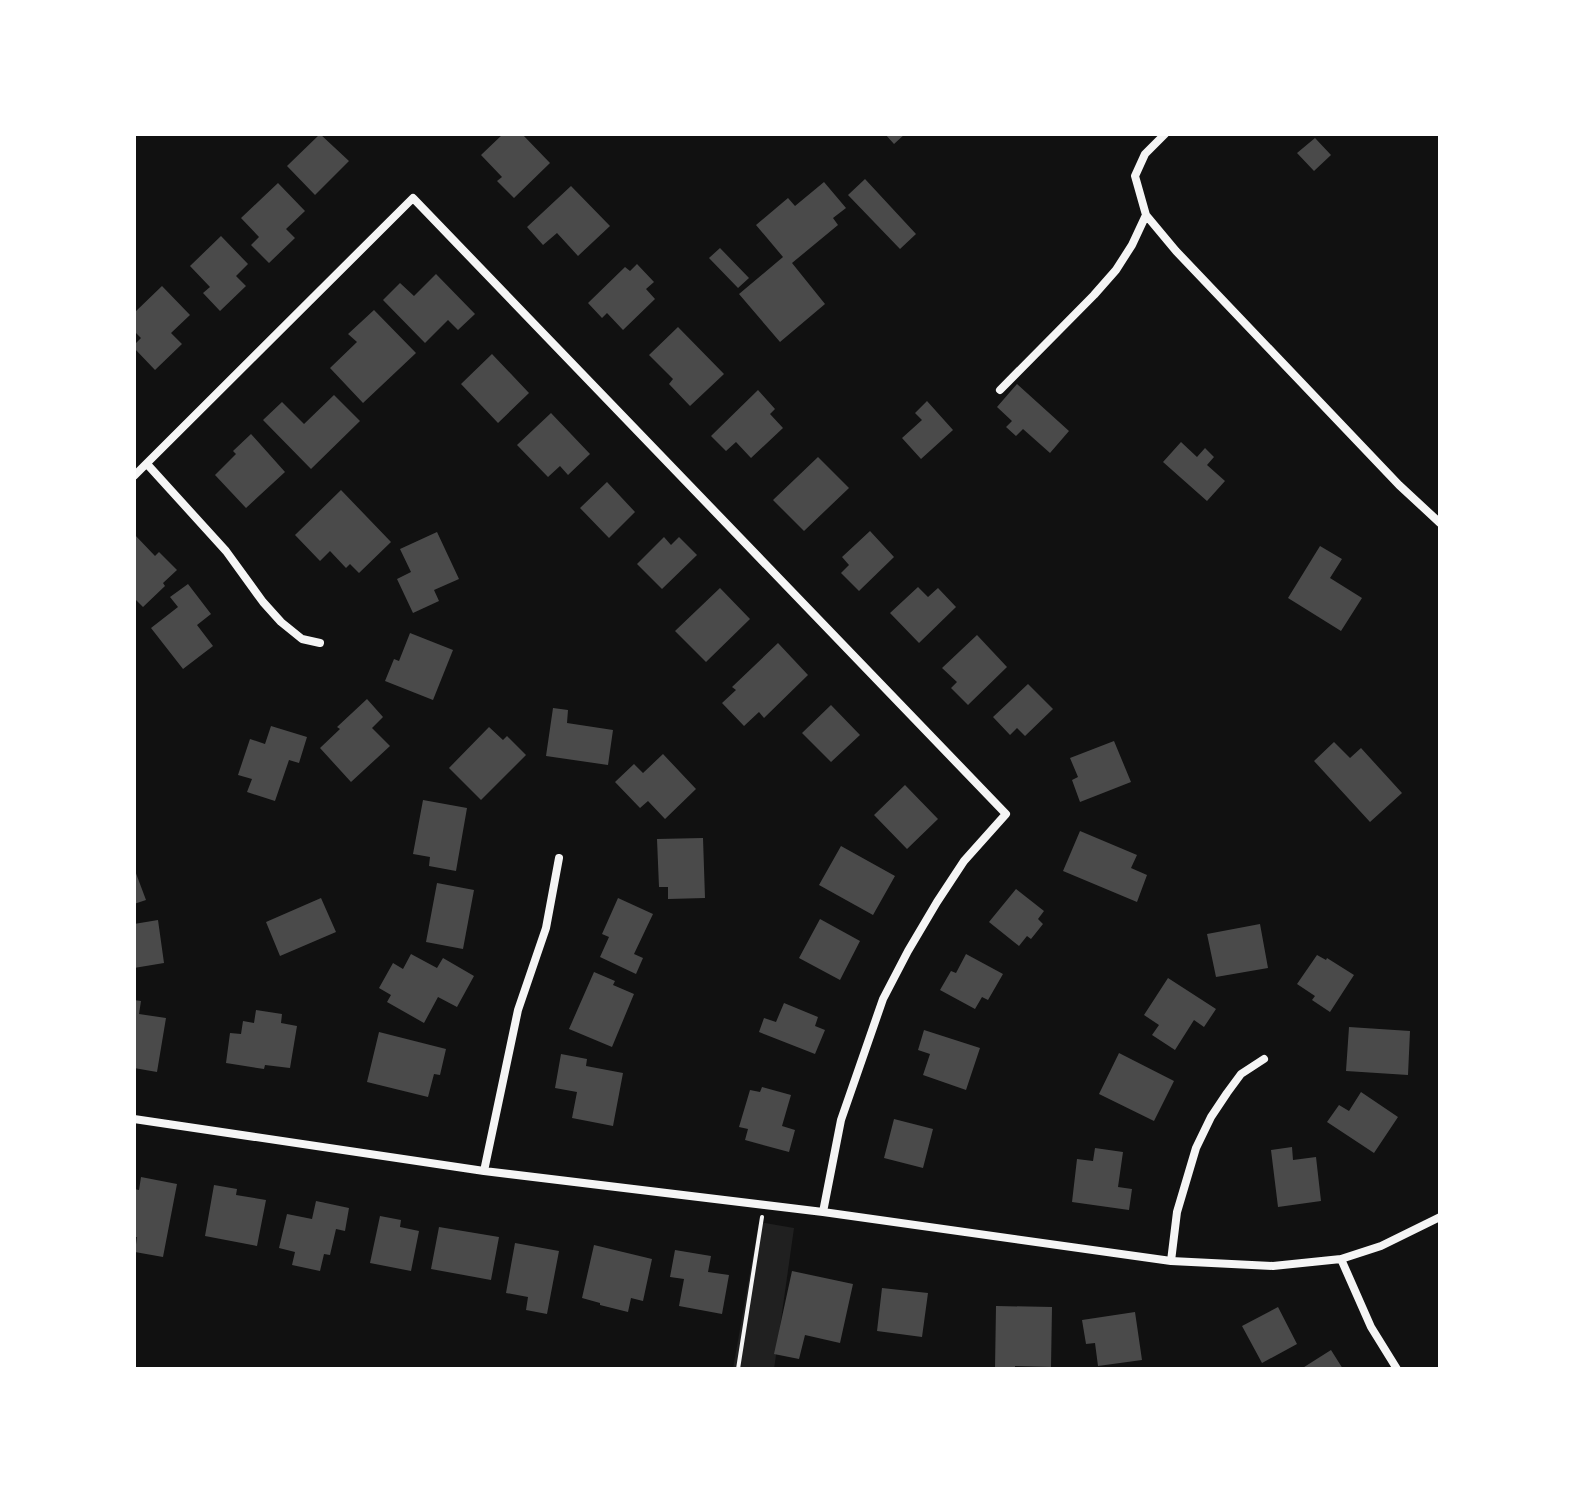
<svg xmlns="http://www.w3.org/2000/svg" width="1574" height="1503" font-family="Ubuntu,sans-serif">
  <style>
    .green { fill: #202020 }
    .building { fill: #4a4a4a }
    .lines { fill: none; stroke-linecap: round; stroke-linejoin: round }
    .path { stroke: #f5f5f5; stroke-width: 4 }
    .minor { stroke: #f5f5f5; stroke-width: 8 }
  </style>
  <rect width="100%" height="100%" fill="#111"/>
  <!-- green -->
  <path class="green" d="M759,1222L794,1228L774,1369H733Z"/>
  <!-- building -->
  <path class="building" d="M320,134L349,161L315,195L287,166Z
    M503,134H522L550,163L514,198L497,181L502,177L481,155Z
    M885,134H905L894,144Z
    M1315,138L1331,155L1314,171L1297,153Z
    M865,179L916,234L900,249L848,195Z
    M824,182L846,208L833,218L838,225L792,263L825,304L780,342L739,294L783,257L756,225L788,198L795,206Z
    M278,183L305,211L286,229L295,238L269,263L251,245L259,237L241,218Z
    M571,186L610,226L578,256L557,233L543,245L527,227Z
    M221,236L248,264L236,276L246,286L220,311L203,293L210,287L190,266Z
    M720,248L749,278L738,288L709,258Z
    M637,264L654,282L646,289L655,299L623,330L607,313L602,318L588,303L625,267L630,271Z
    M436,274L475,314L458,330L448,320L425,343L383,300L400,283L414,296Z
    M162,286L190,315L171,333L182,344L155,370L134,348V345L141,338L134,331V313Z
    M374,310L416,353L363,403L330,368L357,342L348,334Z
    M678,327L724,374L690,406L669,384L673,379L649,355Z
    M492,354L529,393L498,423L461,384Z
    M1017,384L1069,431L1050,453L1023,429L1016,436L1006,427L1012,421L997,407Z
    M758,390L775,409L770,414L783,428L751,458L736,442L726,451L711,436Z
    M334,395L360,421L311,469L263,420L282,402L304,424Z
    M927,401L953,430L921,459L902,438L922,420L915,413Z
    M551,413L590,454L568,475L560,466L548,477L517,445Z
    M251,434L285,472L246,508L215,475L236,454L233,451Z
    M1181,442L1197,457L1205,448L1214,457L1207,465L1225,481L1207,501L1163,462Z
    M818,457L849,488L804,531L773,500Z
    M607,482L635,512L609,538L580,508Z
    M341,490L391,542L359,573L350,564L346,568L330,551L320,561L295,535Z
    M870,531L894,557L859,591L841,573L849,565L842,557Z
    M437,532L459,579L434,590L439,601L413,613L397,579L411,572L400,549Z
    M134,534L155,556L159,552L177,570L163,583L165,586L143,607L134,598Z
    M664,537L671,545L679,537L697,555L662,589L637,564Z
    M1320,546L1342,559L1330,578L1362,598L1341,631L1288,598Z
    M188,584L211,614L197,625L213,646L183,669L151,628L178,607L170,597Z
    M918,587L928,597L938,588L956,607L919,643L890,613Z
    M720,588L750,619L706,662L675,631Z
    M410,633L453,650L433,700L385,681L394,659L399,661Z
    M977,635L1007,667L968,705L951,688L957,682L942,668Z
    M778,643L808,675L764,718L759,712L744,726L722,703L736,690L732,687Z
    M1028,684L1053,709L1025,736L1017,728L1010,735L993,717Z
    M367,699L383,717L372,728L390,746L351,782L320,748L340,729L337,727Z
    M831,705L860,735L831,762L802,733Z
    M553,708L568,710L567,723L613,730L608,765L546,756Z
    M271,726L307,737L299,763L289,760L275,801L247,792L252,779L238,775L250,739L265,744Z
    M489,727L503,740L507,736L526,755L481,800L449,768Z
    M1114,741L1131,782L1080,802L1072,780L1078,777L1070,758Z
    M1334,742L1350,758L1361,748L1402,793L1370,822L1314,761Z
    M663,754L696,789L665,819L648,801L640,808L615,782L634,764L643,773Z
    M905,785L938,819L907,849L874,815Z
    M423,800L467,808L456,871L429,866L430,857L413,854Z
    M1080,831L1137,855L1131,868L1147,875L1137,902L1063,871Z
    M703,838L705,898L668,899V887H659L657,839Z
    M841,846L895,876L873,915L819,885Z
    M134,868L146,900L134,904Z
    M437,883L474,890L463,949L426,942Z
    M1016,889L1044,911L1038,919L1043,924L1031,939L1027,936L1019,946L989,922Z
    M321,898L336,932L280,956L266,922Z
    M618,898L653,914L634,954L643,958L636,974L600,957L609,937L602,934Z
    M820,919L860,941L840,980L799,958Z
    M158,920L164,963L134,968V924Z
    M1260,924L1268,968L1216,977L1207,934Z
    M411,954L437,968L443,958L474,976L457,1007L438,997L424,1023L387,1002L391,995L379,988L393,963L403,969Z
    M966,954L1003,974L988,1000L982,997L975,1009L940,990L951,971L956,973Z
    M1317,955L1326,960L1327,958L1354,975L1330,1012L1312,1000L1315,996L1297,984Z
    M594,972L615,981L613,985L634,994L612,1047L569,1029Z
    M1168,978L1216,1009L1204,1027L1194,1020L1175,1050L1152,1035L1159,1025L1144,1015Z
    M134,1000L141,1001L139,1014L166,1018L157,1072L134,1068Z
    M784,1003L818,1017L815,1026L825,1030L815,1054L759,1032L764,1018L776,1022Z
    M256,1010L282,1014L281,1023L297,1026L290,1068L265,1065L264,1069L226,1063L230,1033L241,1034L243,1021L254,1023Z
    M1349,1027L1410,1031L1408,1075L1346,1071Z
    M924,1030L980,1048L966,1090L923,1075L930,1054L918,1050Z
    M379,1032L446,1049L440,1075L434,1074L428,1097L367,1082Z
    M1119,1053L1174,1081L1154,1121L1099,1094Z
    M561,1054L587,1059L586,1066L623,1073L613,1126L572,1118L577,1092L555,1088Z
    M762,1087L791,1095L782,1126L795,1130L789,1152L745,1140L748,1129L739,1127L750,1090L760,1092Z
    M1361,1092L1398,1117L1374,1153L1327,1122L1339,1105L1349,1111Z
    M894,1119L933,1129L923,1168L884,1158Z
    M1292,1147L1293,1160L1316,1157L1321,1201L1278,1207L1271,1150Z
    M1095,1148L1123,1152L1118,1187L1132,1189L1129,1210L1072,1202L1077,1159L1093,1161Z
    M141,1177L177,1184L163,1257L135,1252L137,1237H134V1189L139,1190Z
    M214,1185L237,1189L236,1195L266,1200L257,1246L205,1236Z
    M316,1201L349,1208L345,1231L336,1229L330,1255L324,1254L320,1271L292,1265L295,1252L279,1248L287,1214L312,1219Z
    M380,1216L401,1220L400,1227L419,1231L411,1271L370,1263Z
    M439,1227L499,1237L491,1280L431,1269Z
    M515,1243L559,1251L547,1314L526,1310L528,1297L506,1293Z
    M594,1245L652,1259L643,1301L631,1298L628,1312L600,1305V1303L582,1298Z
    M675,1250L711,1256L708,1272L729,1275L722,1314L679,1306L684,1279L670,1277Z
    M792,1271L853,1284L840,1343L805,1335L799,1359L774,1354Z
    M882,1288L928,1293L922,1337L877,1331Z
    M996,1306L1052,1307L1051,1367L1015,1366V1369H995Z
    M1278,1307L1297,1344L1262,1363L1242,1326Z
    M1135,1312L1142,1360L1098,1366L1095,1343L1086,1344L1082,1320Z
    M1331,1350L1343,1369H1301Z"/>
  <g class="lines">
    <!-- path -->
    <path class="path" d="M738,1369L762,1217"/>
    <!-- minor -->
    <path class="minor" d="M1165,134L1145,154L1135,176L1146,215L1176,251L1399,485L1440,523
      M1000,390L1094,295L1116,270L1132,245L1146,215
      M147,464L226,551L263,602L281,622L302,639L320,643
      M134,476L413,198L1006,814L964,861L937,902L908,951L883,999L841,1120L823,1212
      M134,1119L484,1171L823,1212L1171,1261L1273,1266L1341,1259L1381,1246L1440,1217
      M484,1171L518,1010L546,928L559,858
      M1341,1259L1371,1327L1397,1369
      M1171,1261L1177,1212L1196,1148L1211,1117L1227,1093L1241,1074L1264,1059"/>
  </g>
  <!-- border -->
  <rect width="1574" height="1503" fill="none" stroke="#ffffff" stroke-width="272"/>
</svg>
